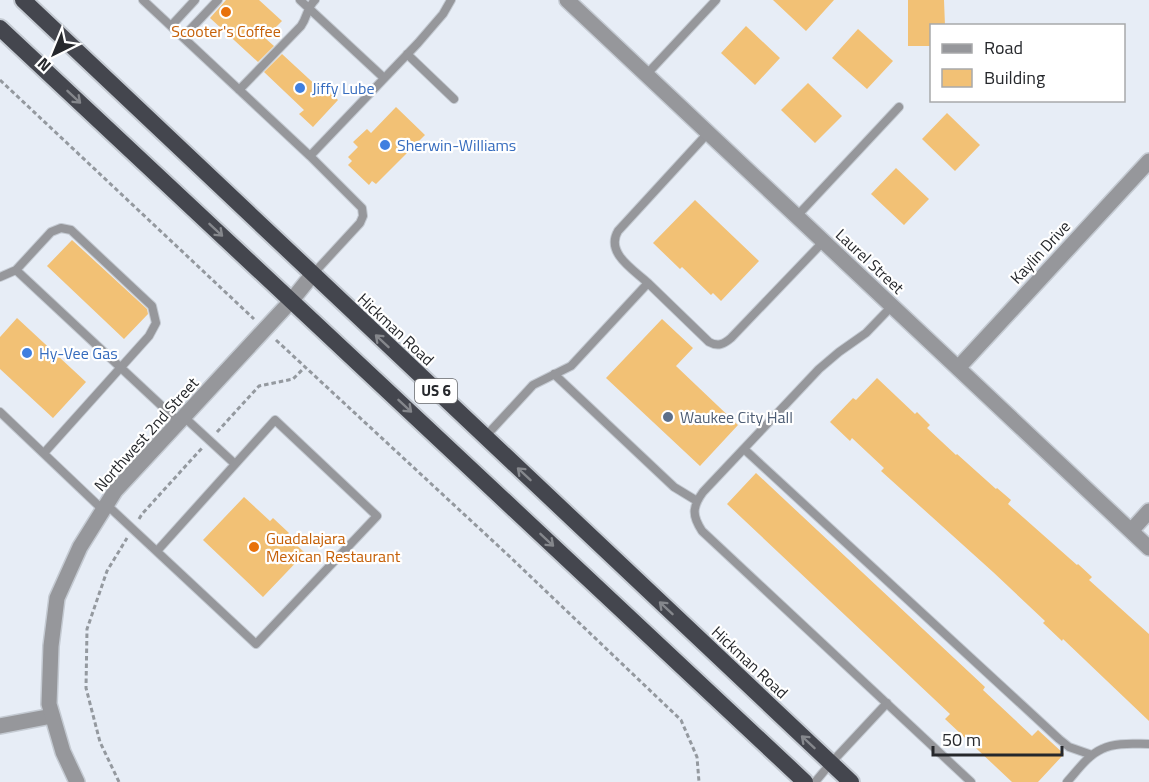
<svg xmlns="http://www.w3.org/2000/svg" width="1149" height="782" font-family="'Titillium Web',sans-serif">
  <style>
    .building { fill: #f2c175 }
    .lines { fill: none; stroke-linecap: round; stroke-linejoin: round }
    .service-casing { stroke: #c4cad2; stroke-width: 10 }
    .minor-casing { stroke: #c4cad2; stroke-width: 18 }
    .tertiary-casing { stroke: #c4cad2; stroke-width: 18 }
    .trunk-casing { stroke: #c4cad2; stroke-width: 20 }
    .path { stroke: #94999f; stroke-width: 3; stroke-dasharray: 4.5 3; stroke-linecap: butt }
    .service { stroke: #96979b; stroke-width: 8 }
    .minor { stroke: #96979b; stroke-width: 15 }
    .tertiary { stroke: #96979b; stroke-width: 15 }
    .trunk { stroke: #44464e; stroke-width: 16 }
    .oneway { stroke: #85878c }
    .food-dot { fill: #e8710a; stroke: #fff; stroke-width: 2 }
    .shop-dot { fill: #3f7fe0; stroke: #fff; stroke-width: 2 }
    .service-dot { fill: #5c6f8a; stroke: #fff; stroke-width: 2 }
    .labels { text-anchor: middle; stroke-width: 4.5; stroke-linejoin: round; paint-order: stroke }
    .shield { fill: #fff; stroke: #67686b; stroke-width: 1.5 }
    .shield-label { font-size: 15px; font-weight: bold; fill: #26282c }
    .food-label { font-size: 16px; fill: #c56008; stroke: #fff }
    .shop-label { font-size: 16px; fill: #366cbe; stroke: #fff; text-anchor: start }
    .street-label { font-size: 16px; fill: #26282c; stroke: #fff }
    .service-label { font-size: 16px; fill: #4e5e75; stroke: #fff; text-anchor: start }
  </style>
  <rect width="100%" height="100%" fill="#e7edf6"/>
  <!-- building -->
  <path class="building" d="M226,0H259L282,21L265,38L274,46L258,62L210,18Z
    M773,0H834L806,31Z
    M908,0H944L945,26H932V46H908Z
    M746,26L780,58L755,85L721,53Z
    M858,29L893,61L867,89L832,58Z
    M282,54L321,90L324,86L338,100L313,127L299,114L304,110L264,72Z
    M808,83L842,116L815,143L781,110Z
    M396,107L425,135L376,184L372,181L369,185L348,165L352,161L348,157L358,147L353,142L367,129L371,133Z
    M947,113L980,145L955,171L922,139Z
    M896,168L929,199L904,225L871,194Z
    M695,200L759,261L721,301L713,293L711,295L682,267L680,269L653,243Z
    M72,240L147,309L148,314L124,339L47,266Z
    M17,318L86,382L53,418L0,369V337Z
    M662,319L693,348L676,366L738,425L700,466L606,378Z
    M877,378L915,414L917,412L930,425L927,428L956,455L957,454L996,489L997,488L1011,500L1008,504L1077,565L1078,564L1092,577L1089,580L1149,634V721L1063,639L1062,641L1043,623L1045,621L993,572L881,471L884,468L852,438L850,441L830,422L853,398L856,400Z
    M756,473L985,687L983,690L1032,736L1038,730L1064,754L1038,782H1012L945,719L950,714L727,504Z
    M244,497L270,521L273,518L289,533L287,536L305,553L263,597L203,540Z"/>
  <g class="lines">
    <defs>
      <path id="service" d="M143,0L310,156
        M300,0L384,78
        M171,26L195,0
        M183,37L218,0
        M407,54L454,99
        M646,75L716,0
        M239,90L301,26C308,16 306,9 315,0
        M797,216L899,107
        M16,270L179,422
        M313,274L360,223L363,216L362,208L310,156L418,43L443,14L451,0
        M0,277L16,270L51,232L61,228L71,230L152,306L156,323L149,336L44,453
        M648,283L709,342C718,347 724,344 731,338L823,242
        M892,306L866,333L839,352L819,369L703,492C692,507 692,516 702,531L971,782
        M554,374L674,487L697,501
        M0,412L103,510
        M184,417L235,464
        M485,437L533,385L571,366L648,283C634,270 605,253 618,231L708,133
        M744,449L1059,739L1069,747L1092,755
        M107,505L256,644L377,516L275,420L157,551
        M815,782L831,763L887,703
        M1067,782C1077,771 1088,755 1102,749C1116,742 1134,744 1149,744"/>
      <path id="minor" d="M567,0L1149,548
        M958,368L1149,161
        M1131,531L1149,511
        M0,726L52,716"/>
      <path id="tertiary" d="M77,782L63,752L49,704L51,646L57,598L80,547L115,491L292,300L312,275"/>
      <path id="trunk" d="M23,0L851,782
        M0,28L805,782"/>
    </defs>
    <!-- service casing -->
    <use href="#service" class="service-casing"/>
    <!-- minor casing -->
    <use href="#minor" class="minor-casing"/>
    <!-- tertiary casing -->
    <use href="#tertiary" class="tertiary-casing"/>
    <!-- trunk casing -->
    <use href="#trunk" class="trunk-casing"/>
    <!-- path -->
    <path class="path" d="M0,80L254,319
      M276,340L508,555L681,720L697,757L699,782
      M217,432L259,386L293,379L305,367
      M139,519L142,514L202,448
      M119,782L100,742L86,688L87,629L107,571L127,538"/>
    <!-- service -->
    <use href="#service" class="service"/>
    <!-- minor -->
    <use href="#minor" class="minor"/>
    <!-- tertiary -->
    <use href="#tertiary" class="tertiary"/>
    <!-- trunk -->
    <use href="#trunk" class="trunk"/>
  </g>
  <!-- one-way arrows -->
  <defs><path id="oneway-shaft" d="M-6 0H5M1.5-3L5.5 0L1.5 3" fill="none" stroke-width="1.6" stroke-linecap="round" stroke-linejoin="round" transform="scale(1.5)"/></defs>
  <g class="oneway">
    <use href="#oneway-shaft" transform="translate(74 97) rotate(43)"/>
    <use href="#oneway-shaft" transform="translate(216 230) rotate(43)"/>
    <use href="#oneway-shaft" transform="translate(382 341) rotate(-137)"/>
    <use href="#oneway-shaft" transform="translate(405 406) rotate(43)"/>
    <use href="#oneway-shaft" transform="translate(524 474) rotate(-137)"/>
    <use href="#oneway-shaft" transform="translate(547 540) rotate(43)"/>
    <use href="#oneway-shaft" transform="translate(666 608) rotate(-137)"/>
    <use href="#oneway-shaft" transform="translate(808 742) rotate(-137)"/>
  </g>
  <!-- markers -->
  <g class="food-dot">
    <circle cx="226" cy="12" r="6"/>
    <circle cx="254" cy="547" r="6"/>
  </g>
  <g class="shop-dot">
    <circle cx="300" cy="88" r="6"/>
    <circle cx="385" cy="145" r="6"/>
    <circle cx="27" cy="353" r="6"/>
  </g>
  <circle class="service-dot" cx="668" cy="417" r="6"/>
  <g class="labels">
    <!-- shield labels -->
    <rect class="shield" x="415" y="379" width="42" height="24" rx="4.5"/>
    <g class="shield-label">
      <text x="436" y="396">US 6</text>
    </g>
    <!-- food labels -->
    <g class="food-label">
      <text x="226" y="37">Scooter's Coffee</text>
      <text x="266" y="544" text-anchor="start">Guadalajara<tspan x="266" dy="18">Mexican Restaurant</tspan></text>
    </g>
    <!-- shop labels -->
    <g class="shop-label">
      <text x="312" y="94">Jiffy Lube</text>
      <text x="397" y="151">Sherwin-Williams</text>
      <text x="39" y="359">Hy-Vee Gas</text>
    </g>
    <!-- street labels -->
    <g class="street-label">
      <text transform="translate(1040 252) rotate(-47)" y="6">Kaylin Drive</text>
      <text transform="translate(870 261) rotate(43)" y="6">Laurel Street</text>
      <text transform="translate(396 329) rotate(43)" y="6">Hickman Road</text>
      <text transform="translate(146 434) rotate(-48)" y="6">Northwest 2nd Street</text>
      <text transform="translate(750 662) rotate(43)" y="6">Hickman Road</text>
    </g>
    <!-- service labels -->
    <g class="service-label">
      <text x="680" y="423">Waukee City Hall</text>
    </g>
  </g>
  <!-- legend -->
  <rect x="930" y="24" width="195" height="78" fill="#ffffff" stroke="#a8a9ab" stroke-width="1.5"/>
  <rect x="942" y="44" width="30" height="9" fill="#96979b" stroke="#a8a9ab" stroke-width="1.5"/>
  <text x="984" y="54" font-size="18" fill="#26282c">Road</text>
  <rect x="942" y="69" width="30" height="18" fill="#f2c175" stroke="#a8a9ab" stroke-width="1.5"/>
  <text x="984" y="84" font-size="18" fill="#26282c">Building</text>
  <!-- north arrow -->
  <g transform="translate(54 54) rotate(223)" stroke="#ffffff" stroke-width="4.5" paint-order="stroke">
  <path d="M0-4.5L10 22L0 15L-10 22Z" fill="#26282c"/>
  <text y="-9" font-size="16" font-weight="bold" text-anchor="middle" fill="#26282c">N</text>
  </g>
  <!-- scale -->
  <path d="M933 746v9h129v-9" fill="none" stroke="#26282c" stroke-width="3"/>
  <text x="942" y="746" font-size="18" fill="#26282c" stroke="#ffffff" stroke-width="4.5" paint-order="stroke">50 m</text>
</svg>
